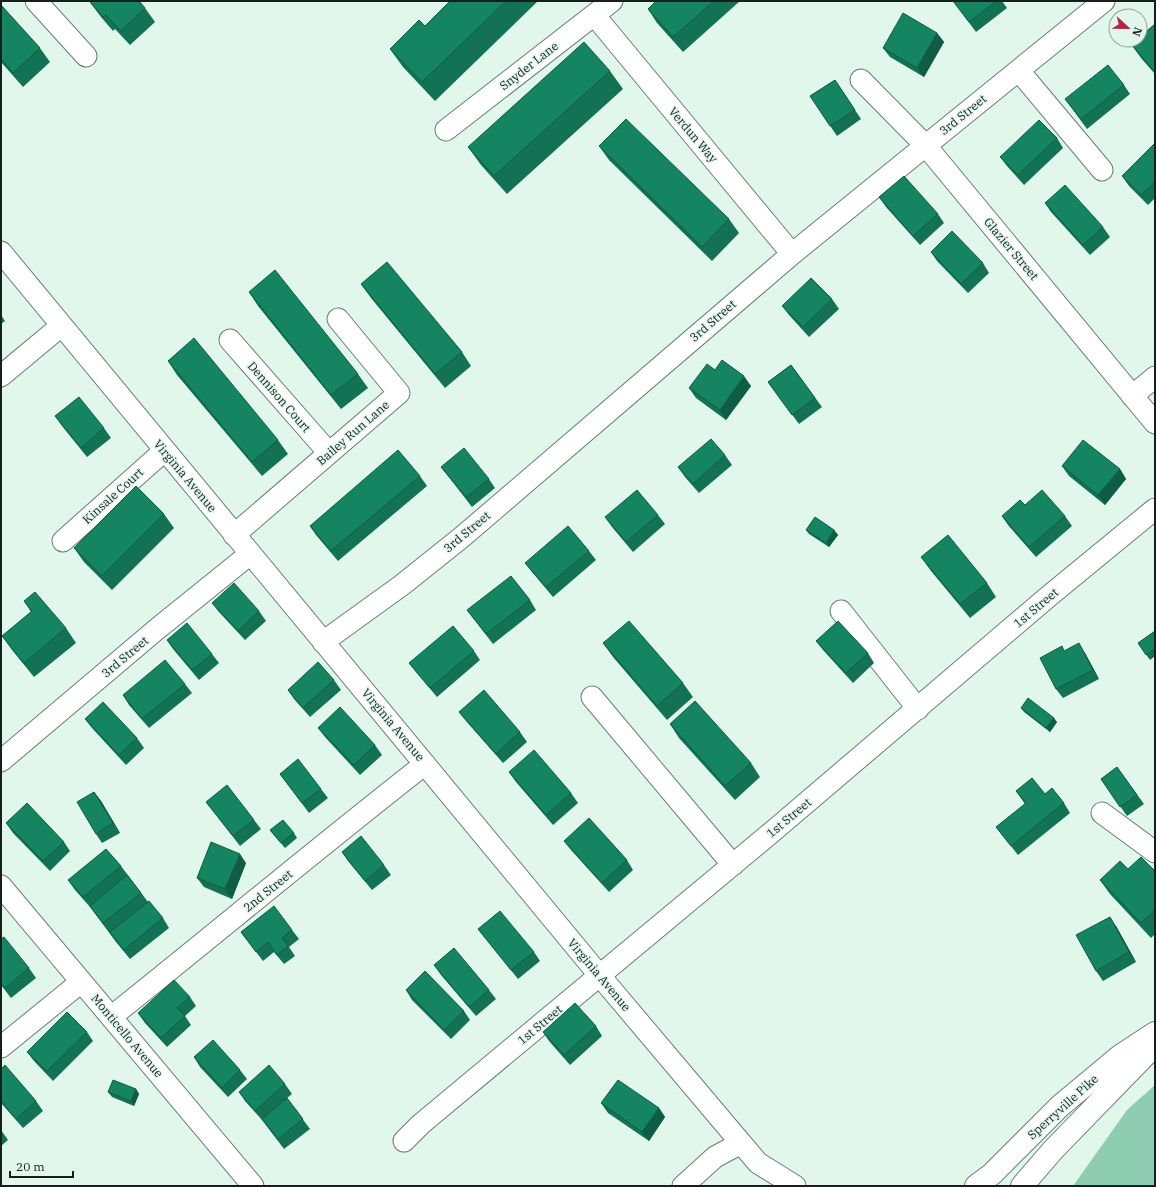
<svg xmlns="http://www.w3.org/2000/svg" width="1156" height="1187" font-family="'IBM Plex Serif',serif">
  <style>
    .green { fill: #8ecdb1 }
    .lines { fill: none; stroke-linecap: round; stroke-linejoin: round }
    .minor-casing { stroke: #6a7e74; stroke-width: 23 }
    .major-casing { stroke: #6a7e74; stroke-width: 24 }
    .minor { stroke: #fff; stroke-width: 21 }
    .major { stroke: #fff; stroke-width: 22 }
    .wall { fill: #127253 }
    .shaded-wall { fill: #0f5d44 }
    .building { fill: #158561; stroke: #0f5d44 }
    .labels { text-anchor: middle; stroke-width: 3; stroke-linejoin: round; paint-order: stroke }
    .street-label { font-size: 12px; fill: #171f1b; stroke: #e1f7ec }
  </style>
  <rect width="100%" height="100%" fill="#e1f7ec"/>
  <!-- green -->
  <path class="green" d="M1155,1085V1186H1073L1127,1110Z"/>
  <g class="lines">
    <defs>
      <path id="minor" d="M36,1L86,56
        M595,16L792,254
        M1019,71L1102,170
        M861,80L926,146L1155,423
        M446,130L612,1
        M1,252L600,976L741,1143L758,1163L795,1186
        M230,340L329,453
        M1,376L61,326
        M1132,396L1155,377
        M234,535L399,393L338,319
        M63,541L164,451
        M841,611L918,709
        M323,642L402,585L462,537L792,254L1104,1
        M592,697L733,865
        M1,761L157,629L250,554
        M1102,813L1155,852
        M1,886L253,1186
        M111,1017C216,933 319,847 425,764
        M1,1047L81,982
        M404,1141L421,1124L772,832L1049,596L1155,509
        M683,1186L715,1157L741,1143"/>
      <path id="major" d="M976,1186L992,1174L1060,1106L1120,1056L1155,1033
        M1022,1186L1053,1150L1155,1045"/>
    </defs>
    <!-- minor casing -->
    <use href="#minor" class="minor-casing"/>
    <!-- major casing -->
    <use href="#major" class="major-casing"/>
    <!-- minor -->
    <use href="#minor" class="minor"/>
    <!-- major -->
    <use href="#major" class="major"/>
  </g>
  <!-- wall -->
  <path class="wall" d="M89,1H139L145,8L155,22L130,45L115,29L113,31L101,17Z
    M450,1H538L435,101L403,67L390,49L425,26Z
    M656,1H740L683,52L657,23L648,9Z
    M953,1H1002L1007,8L976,32Z
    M1,5L40,48L50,62L23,87L1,62Z
    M1155,24V74L1141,58L1131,44Z
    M937,33L944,42L924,77L890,57L883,48Z
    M610,71L623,89L507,194L481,165L468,147Z
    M835,80L861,119L837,136L810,96Z
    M1124,85L1130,94L1087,129L1065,99Z
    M1057,138L1063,148L1024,185L1007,166L1000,157Z
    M1155,143V198L1148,205L1129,186L1122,176Z
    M599,146L729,219L739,233L712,261L609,160Z
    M879,197L938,214L944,223L920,245L886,207Z
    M1045,203L1103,227L1110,237L1090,255L1051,212Z
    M931,252L983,263L989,273L968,293L937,261Z
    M361,284L462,352L471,366L445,388L371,298Z
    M249,292L358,374L368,388L341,409L258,306Z
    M832,299L839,309L809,337L789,315L782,306Z
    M1,315L5,321L1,324Z
    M168,361L278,440L288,454L262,476L177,375Z
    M791,365L822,407L799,424L768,382Z
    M715,370L751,386L726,420L696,398L689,388Z
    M55,416L104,428L111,438L87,457L62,426Z
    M725,455L732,465L699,493L685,477L678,467Z
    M1062,466L1120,469L1126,479L1105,505L1069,476Z
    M441,467L489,479L495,488L472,507L448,476Z
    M420,476L427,486L338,561L316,535L310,526Z
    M164,514L174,528L112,590L84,562L74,548Z
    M658,515L665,524L633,552L612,527L605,517Z
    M1002,516H1065L1072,526L1036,557L1008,525Z
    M806,530H834L838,535L829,547L809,534Z
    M589,551L596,560L553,597L532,572L525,563Z
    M921,557L987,583L996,597L970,618L931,571Z
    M530,600L536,610L493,644L467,610Z
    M24,601L66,628L76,643L34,677L12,650L2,636L31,612Z
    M212,603L259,611L266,621L245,640L219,612Z
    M1155,631V656L1150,660L1138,643Z
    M167,640L212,654L219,663L199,680L173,649Z
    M816,641L868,653L874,663L853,683L823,650Z
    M603,643L683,683L693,697L667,720L613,657Z
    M474,651L480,660L437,697L416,672L409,663Z
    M1065,651L1085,653L1099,679L1063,698L1056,689Z
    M334,680L341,690L310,717L294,699L288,690Z
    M185,684L192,693L149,728L129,705L123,695Z
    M1021,708L1057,722L1050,732L1024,712Z
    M459,712L520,732L527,742L503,763L466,721Z
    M85,719L137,738L144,748L126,765L92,728Z
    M670,724L751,763L760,777L735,800L679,738Z
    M318,728L375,745L382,755L360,775L325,737Z
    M1117,767L1144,804L1127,816L1101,779Z
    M509,772L571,793L578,803L553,825L516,782Z
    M280,774L321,789L328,798L309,813Z
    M1016,791L1045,794L1064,803L1070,813L1018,855L1003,836L996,827L1025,804Z
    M94,792L101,801L120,833L102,843L96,834Z
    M206,802L254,820L261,829L240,846L213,811Z
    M6,823L64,842L70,851L50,871L13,833Z
    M270,830L294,833L297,838L285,848Z
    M564,841L627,860L633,870L609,892L571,850Z
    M342,852L384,865L391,875L372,890L348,861Z
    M246,863L232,899L204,887L197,878Z
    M121,866L148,902L163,918L169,928L130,959L116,942L90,907L75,890L68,880Z
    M1128,869L1155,871V934L1151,938L1110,894L1100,880Z
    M1116,926L1136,962L1103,981L1096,971Z
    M478,929L534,952L540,961L518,979L485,938Z
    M292,930L299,939L289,947L295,956L284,964L274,952L263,961L241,932Z
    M1,939L29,968L36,978L11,998L1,985Z
    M434,965L489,990L496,999L476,1016L441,975Z
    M406,990L464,1011L470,1020L451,1039L412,1000Z
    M190,997L196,1006L185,1016L191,1025L167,1047L145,1023L138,1013Z
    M596,1026L602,1036L570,1065L549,1041L543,1032Z
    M87,1032L93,1041L53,1081L34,1061L27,1052Z
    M194,1057L240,1070L247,1079L228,1097L200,1067Z
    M1,1069L36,1101L43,1111L23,1128L1,1103Z
    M285,1084L292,1094L287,1098L310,1129L284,1149L262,1120L245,1101L239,1092Z
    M136,1089L139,1094L134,1106L112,1097L108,1092Z
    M601,1103L659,1108L665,1117L649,1141L608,1113Z
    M1,1130L8,1140L1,1146Z"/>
  <!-- shaded-wall -->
  <path class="shaded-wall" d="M937,33L944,42L924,77L917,68Z
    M744,376L751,386L726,420L720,410Z
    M1120,469L1126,479L1105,505L1098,495Z
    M834,530L838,535L829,547L826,543Z
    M1079,643L1085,653L1099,679L1093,670Z
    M1054,718L1057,722L1050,732L1046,728Z
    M94,792L101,801L120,833L113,823Z
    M240,854L246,863L232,899L225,889Z
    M1110,917L1116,926L1136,962L1129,952Z
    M136,1089L139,1094L134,1106L131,1101Z
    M659,1108L665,1117L649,1141L642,1132Z"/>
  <!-- building -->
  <path class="building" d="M93,1H139L145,8L121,31L106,15L103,17L91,3Z
    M450,1H506L422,82L390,49L419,20L425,26Z
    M656,1H714L673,37L648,9Z
    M953,1H997L969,22Z
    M1,5L40,48L13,73L1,59Z
    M903,13L937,33L917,68L883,48Z
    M1155,24V70L1154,71L1131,44L1136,40H1140V37Z
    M584,42L610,71L494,176L468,147Z
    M1108,65L1124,85L1081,119L1065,99Z
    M835,80L855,110L830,126L810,96Z
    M626,119L729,219L702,247L599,146Z
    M1039,120L1057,138L1018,175L1000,157Z
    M1155,143V182L1141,195L1122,176Z
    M904,176L938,214L913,236L879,197Z
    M1065,185L1103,227L1083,245L1045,203Z
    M952,231L983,263L961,284L931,252Z
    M387,262L462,352L435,374L361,284Z
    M275,270L358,374L331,395L249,292Z
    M811,278L832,299L803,327L782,306Z
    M194,338L278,440L252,462L168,361Z
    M722,360L744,376L720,410L689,388L707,364L715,370Z
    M791,365L815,398L792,415L768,382Z
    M79,397L104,428L81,448L55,416Z
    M711,439L725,455L693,484L678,467Z
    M1083,440L1120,469L1098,495L1062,466Z
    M464,448L489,479L466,497L441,467Z
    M398,450L420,476L331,551L310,526Z
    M136,486L164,514L102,576L74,548Z
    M637,490L658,515L626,542L605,517Z
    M1042,490L1065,516L1029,547L1002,516L1020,500L1025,505Z
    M815,517L834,530L826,543L806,530Z
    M568,526L589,551L546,587L525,563Z
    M948,535L987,583L960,604L921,557Z
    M511,576L530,600L486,634L467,610Z
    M234,583L259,611L238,631L212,603Z
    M35,592L66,628L24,663L2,636L32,611L24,601Z
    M629,621L683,683L657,706L603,643Z
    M838,621L868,653L846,673L816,641Z
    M187,623L212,654L192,670L167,640Z
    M453,626L474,651L430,688L409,663Z
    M1155,631V649L1146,655L1138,643Z
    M1079,643L1093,670L1056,689L1040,658L1062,646L1064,651Z
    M165,660L185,684L142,719L123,695Z
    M318,662L334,680L303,708L288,690Z
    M484,690L520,732L496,754L459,712Z
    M1028,698L1054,718L1046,728L1021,708Z
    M695,701L751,763L725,786L670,724Z
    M103,702L137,738L119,755L85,719Z
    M340,707L375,745L354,765L318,728Z
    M534,750L571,793L546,815L509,772Z
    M298,759L321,789L302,803L280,774Z
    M1117,767L1137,795L1120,807L1101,779Z
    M1032,778L1045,794L1052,788L1064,803L1011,846L996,827L1026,803L1016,791Z
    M227,785L254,820L233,836L206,802Z
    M94,792L113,823L96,834L77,802Z
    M27,803L64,842L43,861L6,823Z
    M589,818L627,860L602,883L564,841Z
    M283,820L294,833L281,843L270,830Z
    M361,836L384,865L365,881L342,852Z
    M211,842L240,854L225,889L197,878Z
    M106,849L121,866L83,897L68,880Z
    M1141,857L1155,871V910L1141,923L1100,880L1120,861L1128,869Z
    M127,875L141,893L103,923L90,906Z
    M149,901L163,918L124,950L110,932Z
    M274,906L292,930L282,938L288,946L277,955L268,942L256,952L241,932Z
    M500,911L534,952L511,970L478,929Z
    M1110,917L1129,952L1096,971L1076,935Z
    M4,937L29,968L5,988L1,984V939Z
    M454,948L489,990L469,1007L434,965Z
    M425,971L464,1011L444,1030L406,990Z
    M174,980L190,997L177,1008L185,1016L161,1038L138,1013Z
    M575,1003L596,1026L564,1055L543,1032Z
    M67,1012L87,1032L47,1071L27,1052Z
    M213,1040L240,1070L222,1088L194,1057Z
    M5,1065L36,1101L16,1119L1,1101V1069Z
    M269,1065L285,1084L255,1111L239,1092Z
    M113,1080L136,1089L131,1101L108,1092Z
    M618,1080L659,1108L642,1132L601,1103Z
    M287,1098L303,1119L278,1139L262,1119Z"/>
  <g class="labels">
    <!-- street labels -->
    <g class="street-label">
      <text transform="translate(529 66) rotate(-38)" y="4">Snyder Lane</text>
      <text transform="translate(963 115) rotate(-39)" y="4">3rd Street</text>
      <text transform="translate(693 135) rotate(50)" y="4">Verdun Way</text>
      <text transform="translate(1011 249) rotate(50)" y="4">Glazier Street</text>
      <text transform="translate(713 321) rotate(-41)" y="4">3rd Street</text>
      <text transform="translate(279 397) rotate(49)" y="4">Dennison Court</text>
      <text transform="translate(353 433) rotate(-41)" y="4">Bailey Run Lane</text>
      <text transform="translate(185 476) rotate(50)" y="4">Virginia Avenue</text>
      <text transform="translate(113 496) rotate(-42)" y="4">Kinsale Court</text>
      <text transform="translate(467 532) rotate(-40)" y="4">3rd Street</text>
      <text transform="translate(1036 608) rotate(-40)" y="4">1st Street</text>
      <text transform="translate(125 657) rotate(-40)" y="4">3rd Street</text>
      <text transform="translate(393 725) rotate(50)" y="4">Virginia Avenue</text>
      <text transform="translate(789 818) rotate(-40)" y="4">1st Street</text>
      <text transform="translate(268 891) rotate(-39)" y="4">2nd Street</text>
      <text transform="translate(599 975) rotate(50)" y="4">Virginia Avenue</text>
      <text transform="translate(540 1025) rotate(-40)" y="4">1st Street</text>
      <text transform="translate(127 1036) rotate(50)" y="4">Monticello Avenue</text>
      <text transform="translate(1063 1107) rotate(-42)" y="4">Sperryville Pike</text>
    </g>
  </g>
  <!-- border -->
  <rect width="1156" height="1187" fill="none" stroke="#171f1b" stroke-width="4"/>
  <!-- north arrow -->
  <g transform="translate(1128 28) rotate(112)"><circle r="19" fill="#e1f7ec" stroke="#90a198"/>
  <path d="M0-3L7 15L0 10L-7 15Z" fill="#b62445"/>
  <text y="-6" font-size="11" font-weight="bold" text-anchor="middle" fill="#171f1b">N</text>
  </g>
  <!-- scale -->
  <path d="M10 1171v6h63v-6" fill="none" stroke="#171f1b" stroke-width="2"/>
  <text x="16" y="1171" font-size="12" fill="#171f1b" stroke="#e1f7ec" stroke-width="3" paint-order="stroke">20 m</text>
</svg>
